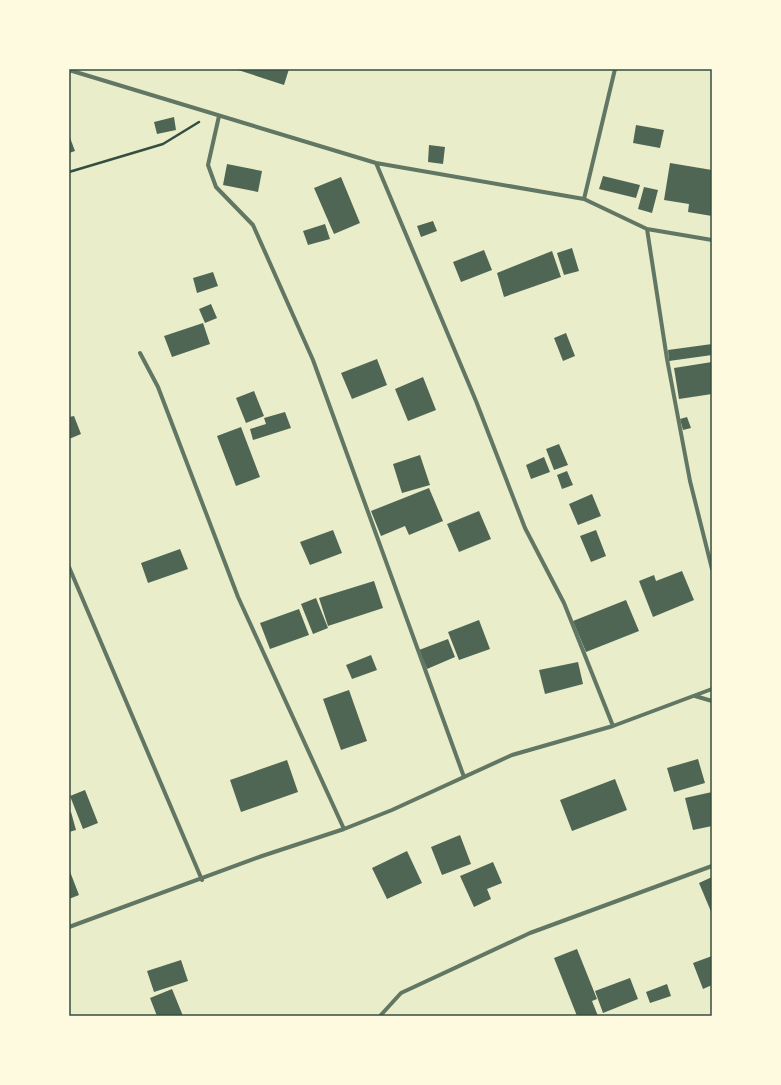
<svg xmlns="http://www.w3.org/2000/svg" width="781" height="1085" font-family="Arial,sans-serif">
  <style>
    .building { fill: #4f6655 }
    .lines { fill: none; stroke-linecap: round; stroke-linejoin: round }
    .path { stroke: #344e41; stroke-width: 2.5 }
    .minor { stroke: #617663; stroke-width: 4 }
    .neatline { fill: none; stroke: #344e41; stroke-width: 1.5 }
  </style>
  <rect width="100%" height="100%" fill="#e9edc9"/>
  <!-- building -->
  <path class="building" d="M235,69H289L284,85Z
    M174,117L176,130L157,134L154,122Z
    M636,125L664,130L660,148L633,143Z
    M69,135L75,151L69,153Z
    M429,145L445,147L443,164L428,162Z
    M670,163L712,170V216L688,212L689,204L664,200Z
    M227,164L262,171L258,192L223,185Z
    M603,176L640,185L636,198L599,189Z
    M341,177L360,223L334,234L314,188Z
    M644,187L658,190L652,213L638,209Z
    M433,221L437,231L421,237L417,226Z
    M325,224L330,239L308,245L303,231Z
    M572,248L579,271L564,275L557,253Z
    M484,250L492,270L461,282L453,262Z
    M552,251L561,277L504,297L497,273Z
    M213,272L218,286L197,293L193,278Z
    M211,304L217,318L205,323L199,309Z
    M203,323L210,344L172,357L164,336Z
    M566,333L575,356L563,361L554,338Z
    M712,344V355L669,361L668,350Z
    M377,359L387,385L352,399L341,373Z
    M712,362V394L679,399L674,368Z
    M423,377L436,410L408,421L395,389Z
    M254,391L264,416L246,423L236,398Z
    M285,412L291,428L253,440L250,429L266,424L264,418Z
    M74,416L81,434L69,439V417Z
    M687,417L691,428L683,430L680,419Z
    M241,427L260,477L236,486L217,436Z
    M559,444L568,465L554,470L546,449Z
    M420,455L430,485L402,493L393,464Z
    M544,457L550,472L531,479L526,465Z
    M567,471L573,485L562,489L557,475Z
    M429,488L443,521L409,535L405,526L381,536L371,511Z
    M592,494L601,516L578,525L569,504Z
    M479,511L491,539L459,552L447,524Z
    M333,530L342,553L310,565L300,542Z
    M596,530L606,556L591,562L580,536Z
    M180,549L188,569L148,583L141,563Z
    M682,571L694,600L653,617L639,581L654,575L656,581Z
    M374,581L383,608L328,626L319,598Z
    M316,598L328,628L313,634L301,604Z
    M626,600L639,631L586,652L573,621Z
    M299,609L309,635L270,649L260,623Z
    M479,620L490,649L459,660L448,632Z
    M448,639L455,657L427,669L419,650Z
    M371,655L377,670L352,679L346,665Z
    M578,662L583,684L545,694L539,670Z
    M349,690L367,741L341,750L323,699Z
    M698,759L705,783L674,792L667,768Z
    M287,760L298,792L241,812L230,780Z
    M615,779L627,810L572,831L560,800Z
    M85,790L98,823L83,829L70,796Z
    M712,792V826L693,830L685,798Z
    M71,812L76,830L69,832V813Z
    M460,835L471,864L442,875L431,847Z
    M407,851L422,883L387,899L372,868Z
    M493,862L502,883L487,889L491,899L474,907L460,876Z
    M69,869L79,895L69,899Z
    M712,877V914L699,883Z
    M577,949L597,999L592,1001L598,1016H577L554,958Z
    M712,956V985L703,989L693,963Z
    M181,960L188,981L154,992L147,971Z
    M630,978L638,999L603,1013L595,991Z
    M667,984L671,996L650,1003L646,992Z
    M172,989L183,1016H157L150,998Z"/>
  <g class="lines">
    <!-- path -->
    <path class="path" d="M69,172L163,144L199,122"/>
    <!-- minor -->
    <path class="minor" d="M69,70L376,163L584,199L647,229L712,240
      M219,116L208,165L216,187L253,225L313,360L464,777
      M376,163L476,401L525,528L564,603L613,726
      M584,199L615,69
      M647,229L667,359L690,481L712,569
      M140,353L158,387L238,597L344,829
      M69,567L202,880
      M695,696L712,701
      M69,927L262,856L344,829L392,810L512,755L613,726L712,689
      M380,1016L401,993L530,933L712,866"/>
  </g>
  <!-- border -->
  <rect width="781" height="1085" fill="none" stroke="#fefae0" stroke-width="140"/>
  <rect x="70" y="70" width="641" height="945" class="neatline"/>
</svg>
